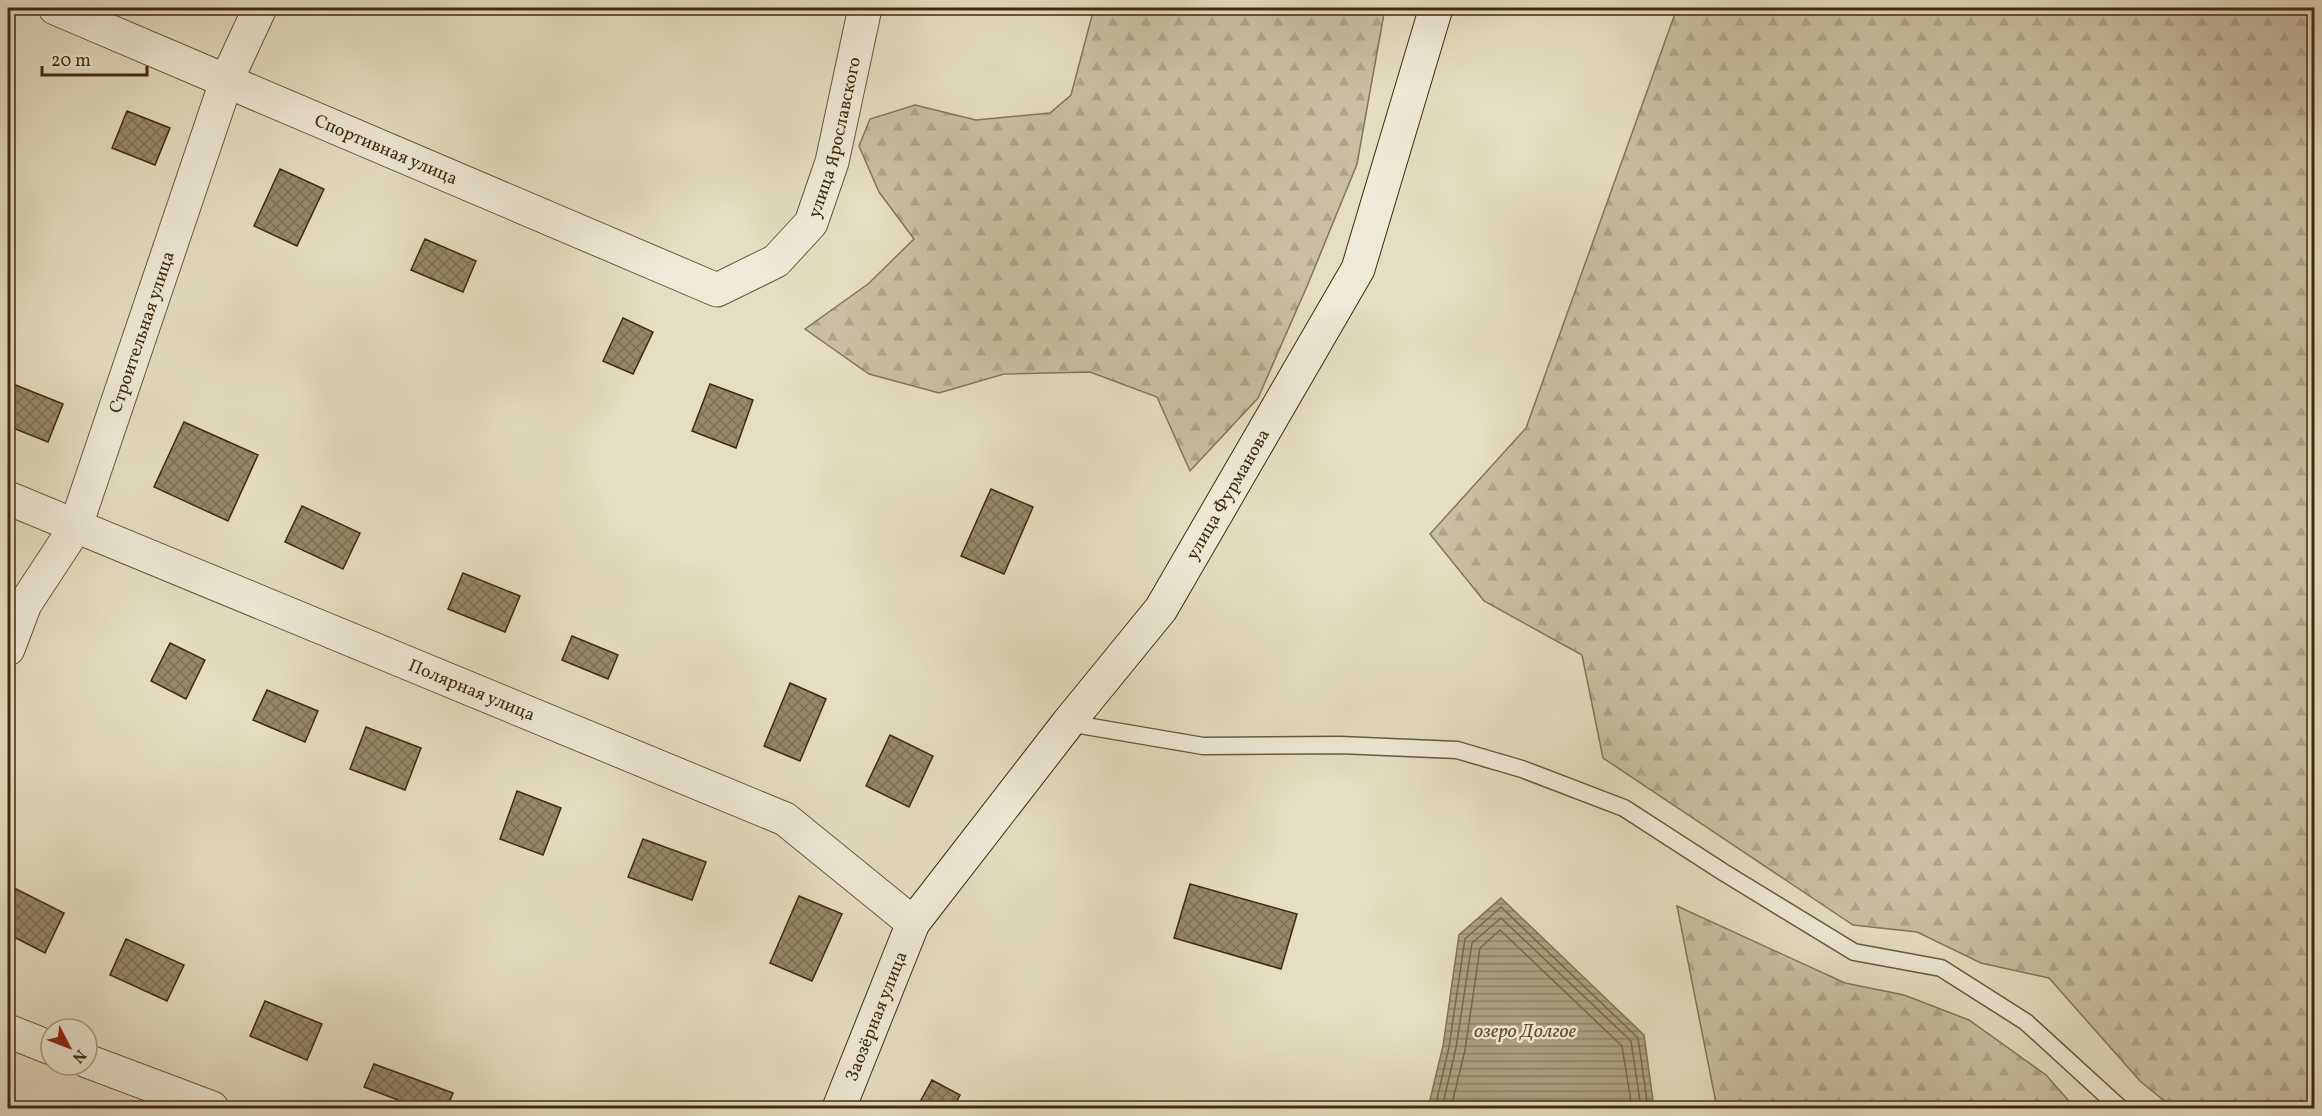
<svg xmlns="http://www.w3.org/2000/svg" width="2322" height="1116" font-family="Vollkorn,serif">
  <style>
    .forest { fill: url(#forest-firs); stroke: #867458; stroke-width: 1.5 }
    .water { fill: url(#water-rules); stroke: #827154; stroke-width: 1.5 }
    .lines { fill: none; stroke-linecap: round; stroke-linejoin: round }
    .shore { stroke: #786648; stroke-width: 1.5 }
    .building { fill: url(#building-cross-hatch); stroke: #412a0c; stroke-width: 1.5 }
    .lane-casing { stroke: #6a573a; stroke-width: 19 }
    .street-casing { stroke: #6a573a; stroke-width: 35 }
    .secondary-casing { stroke: #412a0c; stroke-width: 35 }
    .lane { stroke: #efead7; stroke-width: 16 }
    .street { stroke: #efead7; stroke-width: 33 }
    .secondary { stroke: #efead7; stroke-width: 33 }
    .labels { text-anchor: middle; stroke-width: 5; stroke-linejoin: round; paint-order: stroke }
    .street-label { font-size: 18px; fill: #412a0c; stroke: #efead7 }
    .water-label { font-size: 20px; font-style: italic; fill: #624e30; stroke: #efead7 }
  </style>
  <defs>
    <pattern id="forest-firs" width="22" height="20" patternUnits="userSpaceOnUse" patternTransform="scale(1.5)"><rect width="22" height="20" fill="#cabfa3"/><path d="M5 1l3.5 6h-7zM16 11l3.5 6h-7z" fill="#afa48b"/></pattern>
    <pattern id="water-rules" width="6" height="5" patternUnits="userSpaceOnUse" patternTransform="scale(1.5)"><rect width="6" height="5" fill="#aea184"/><path d="M0 2.5h6" fill="none" stroke="#8f836a"/></pattern>
    <pattern id="building-cross-hatch" width="8" height="8" patternUnits="userSpaceOnUse" patternTransform="scale(1.5)"><rect width="8" height="8" fill="#97886b"/><path d="M0 0l8 8M0 8l8-8" fill="none" stroke="#7d6f56"/></pattern>
  </defs>
  <rect width="100%" height="100%" fill="#e6dec2"/>
  <filter id="stains"><feTurbulence type="fractalNoise" baseFrequency=".00333" numOctaves="4"/><feColorMatrix values="0 0 0 0 .2 0 0 0 0 .09 0 0 0 0 .02 0 0 0 .5 -.17"/></filter>
  <radialGradient id="worn" r=".72"><stop offset=".6" stop-color="#630" stop-opacity="0"/><stop offset="1" stop-color="#630" stop-opacity=".3"/></radialGradient>
  <!-- forest -->
  <path class="forest" d="M1094,8H1385L1357,164L1308,284L1258,398L1190,471L1157,397L1090,372L1004,374L939,393L869,374L805,329L868,284L914,239L879,192L859,146L870,119L915,105L976,120L1050,113L1071,95Z
    M1677,8H2314V1108H2173L2140,1081L2049,978L1981,963L1917,932L1853,925L1603,758L1582,655L1484,601L1430,534L1526,428Z
    M1677,906L1845,983L1904,995L1969,1020L2046,1075L2075,1108H1717Z"/>
  <!-- water -->
  <path class="water" d="M1501,898L1644,1035L1654,1108H1428L1443,1046L1459,935Z"/>
  <g class="lines">
    <!-- shore -->
    <path class="shore" d="M1435,1108L1449,1047L1465,939L1501,907L1638,1038L1648,1108
      M1442,1108L1456,1048L1472,943L1501,918L1631,1041L1641,1108
      M1451,1108L1465,1050L1480,948L1500,930L1622,1046L1632,1108"/>
  </g>
  <!-- building -->
  <path class="building" d="M8,50L14,53L8,65Z
    M127,111L170,128L155,165L112,148Z
    M280,169L324,189L297,246L254,226Z
    M425,239L476,261L463,292L411,270Z
    M623,318L653,332L633,374L603,361Z
    M8,382L63,404L48,442L8,426Z
    M710,384L753,400L736,448L692,431Z
    M184,422L258,455L228,521L154,487Z
    M991,489L1033,507L1004,574L961,556Z
    M302,506L360,533L343,569L285,542Z
    M463,573L520,596L505,632L448,609Z
    M572,636L618,655L608,679L562,660Z
    M170,643L205,660L186,699L151,681Z
    M790,683L826,699L800,761L764,746Z
    M267,690L318,711L305,742L253,720Z
    M366,727L421,748L405,790L350,769Z
    M890,735L933,756L909,807L866,786Z
    M517,791L561,808L543,855L500,839Z
    M643,839L706,862L692,900L628,877Z
    M1190,884L1297,914L1281,969L1174,938Z
    M12,887L64,913L45,953L8,934V897Z
    M799,896L842,914L812,981L770,963Z
    M126,939L184,965L167,1001L110,975Z
    M265,1001L322,1024L307,1060L250,1036Z
    M374,1064L453,1093L447,1108H419L364,1087Z
    M932,1080L960,1095L953,1108H931L920,1102Z
    M56,1102L72,1108H53Z"/>
  <g class="lines">
    <defs>
      <path id="lane" d="M1068,723L1203,746L1340,745L1457,750L1522,769L1624,808L1723,872L1854,952L1941,968L2026,1022L2120,1108"/>
      <g id="street">
        <path id="s1" d="M55,8L717,290L776,261L811,223L832,162L865,8"/>
        <path id="s2" d="M8,498L785,819L913,923"/>
        <path id="s3" d="M8,649L25,604L75,528L227,79L260,8"/>
        <path d="M8,1031L51,1048"/>
        <path d="M87,1061L212,1108"/>
      </g>
      <g id="secondary">
        <path id="s4" d="M839,1108L913,923L1068,723L1161,609L1358,269L1436,8"/>
      </g>
    </defs>
    <!-- lane casing -->
    <use href="#lane" class="lane-casing"/>
    <!-- street casing -->
    <use href="#street" class="street-casing"/>
    <!-- secondary casing -->
    <use href="#secondary" class="secondary-casing"/>
    <!-- lane -->
    <use href="#lane" class="lane"/>
    <!-- street -->
    <use href="#street" class="street"/>
    <!-- secondary -->
    <use href="#secondary" class="secondary"/>
  </g>
  <g class="labels">
    <!-- street labels -->
    <g class="street-label">
      <text dy="6" stroke="none"><textPath href="#s1" startOffset="926">улица Ярославского</textPath></text>
      <text dy="6" stroke="none"><textPath href="#s1" startOffset="360">Спортивная улица</textPath></text>
      <text dy="6" stroke="none"><textPath href="#s3" startOffset="346">Строительная улица</textPath></text>
      <text dy="6" stroke="none"><textPath href="#s4" startOffset="732">улица Фурманова</textPath></text>
      <text dy="6" stroke="none"><textPath href="#s2" startOffset="502">Полярная улица</textPath></text>
      <text dy="6" stroke="none"><textPath href="#s4" startOffset="99">Заозёрная улица</textPath></text>
    </g>
    <!-- water labels -->
    <g class="water-label">
      <text x="1525" y="1037">озеро Долгое</text>
    </g>
  </g>
  <!-- margin -->
  <rect width="2322" height="1116" fill="none" stroke="#e6dec2" stroke-width="30"/>
  <rect x="9" y="9" width="2304" height="1098" fill="none" stroke="#412a0c" stroke-width="3"/>
  <rect x="15" y="15" width="2292" height="1086" fill="none" stroke="#412a0c" stroke-width="1.5"/>
  <!-- north arrow -->
  <g transform="translate(69 1047) rotate(132)"><circle r="28" fill="#efead7" stroke="#a99d86" stroke-width="1.5"/>
  <path d="M0-4.5L10 22L0 15L-10 22Z" fill="#8f2418"/>
  <text y="-9" font-size="16" font-weight="bold" text-anchor="middle" fill="#412a0c">N</text>
  </g>
  <!-- scale -->
  <path d="M42 66v9h105v-9" fill="none" stroke="#412a0c" stroke-width="3"/>
  <text x="51" y="66" font-size="18" fill="#412a0c" stroke="#efead7" stroke-width="4.5" paint-order="stroke">20 m</text>
  <rect width="100%" height="100%" filter="url(#stains)"/>
  <rect width="100%" height="100%" fill="url(#worn)"/>
</svg>
